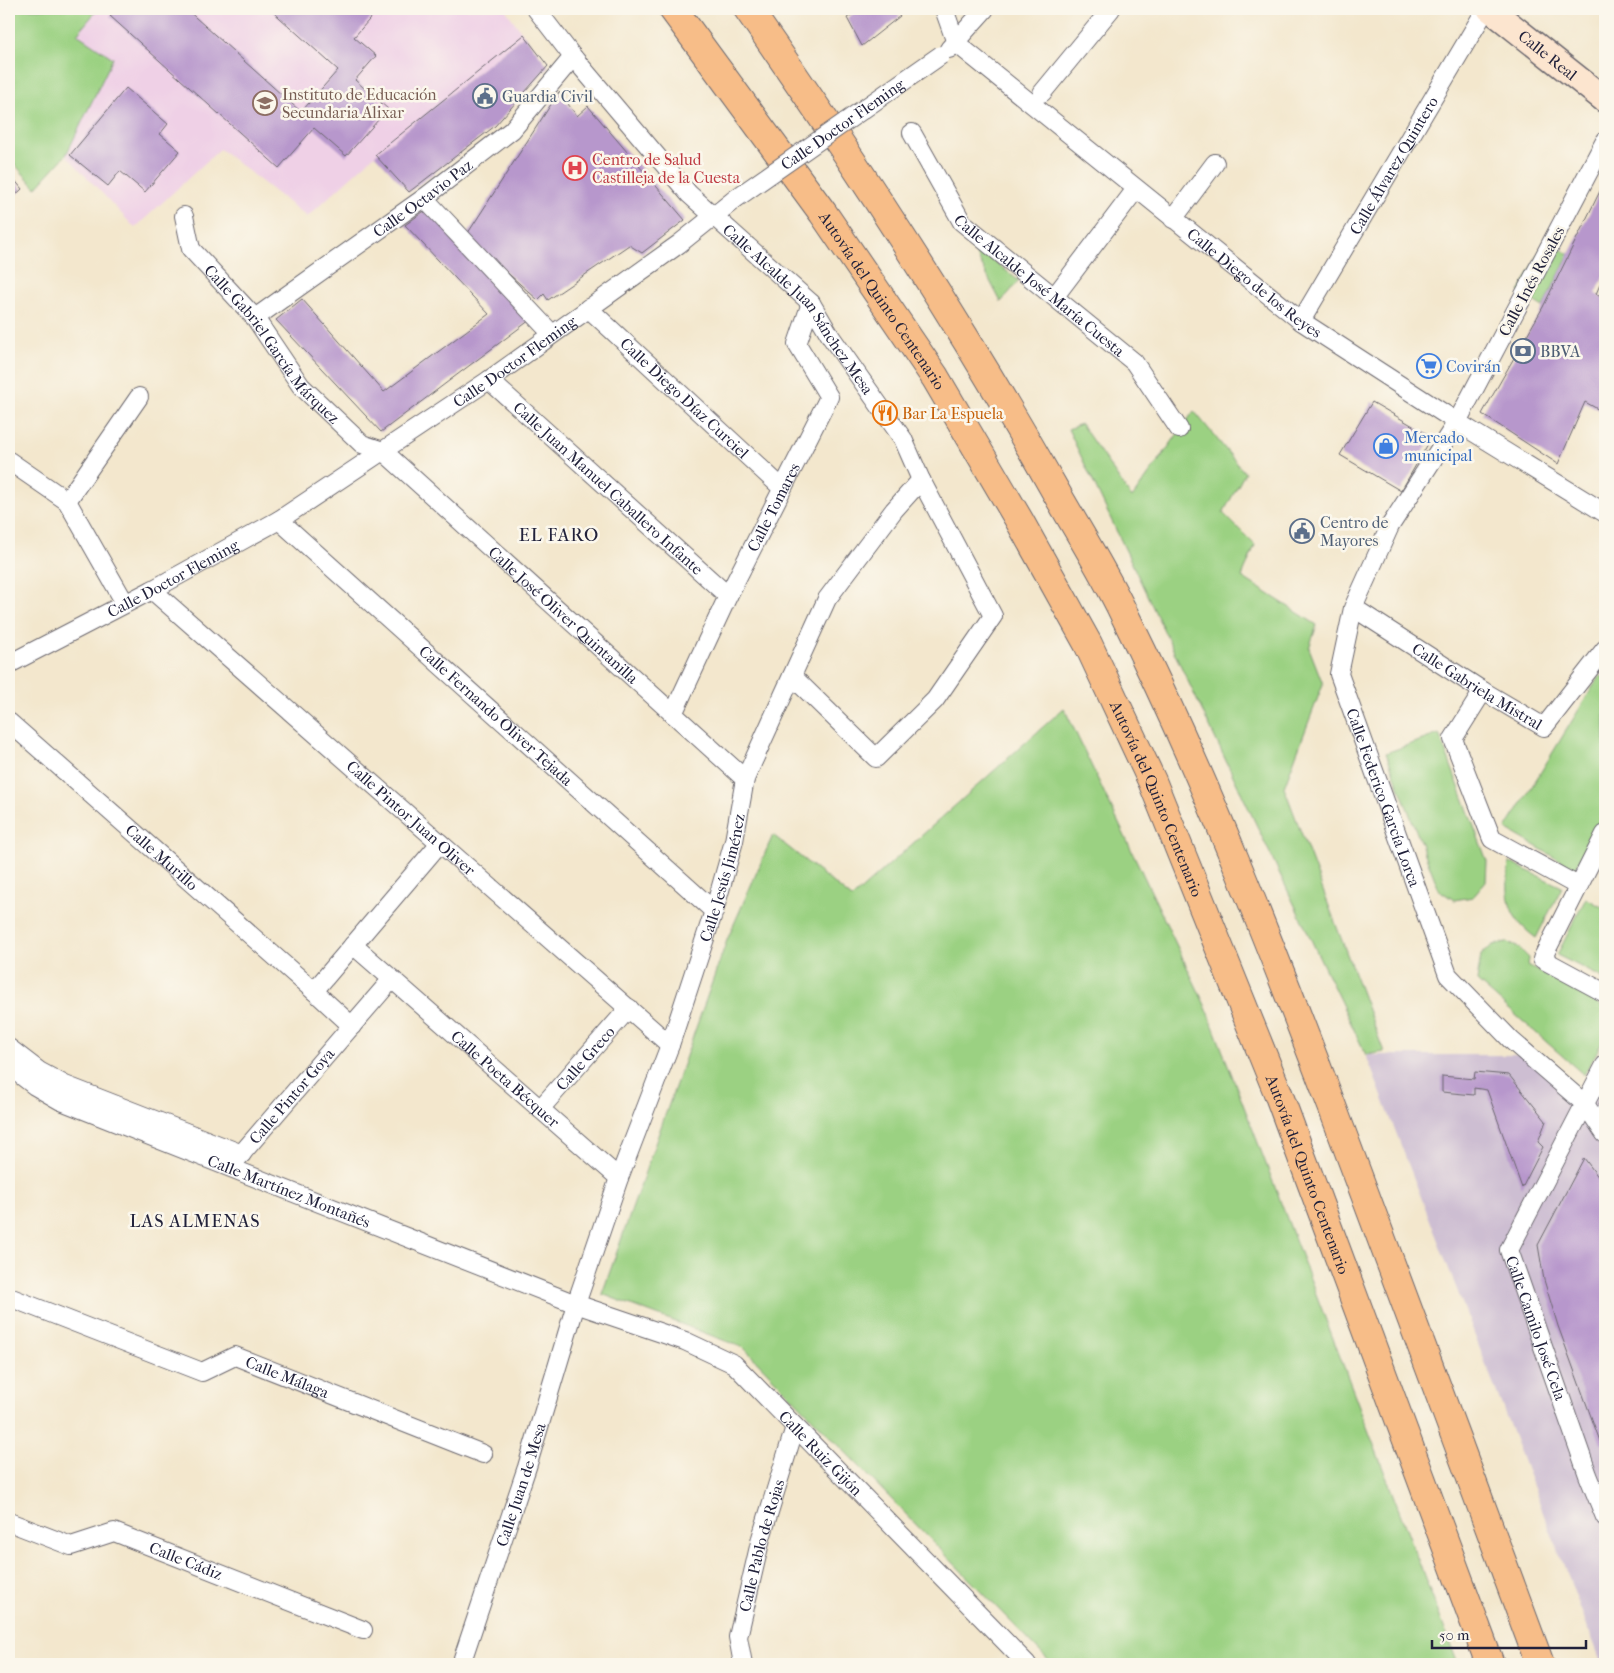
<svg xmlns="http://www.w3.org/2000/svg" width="1614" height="1673" font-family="'IM FELL French Canon',serif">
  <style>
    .built { fill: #efd0e6 }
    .industrial { fill: #cdbed2 }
    .green { fill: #9bd182; stroke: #5e7a5e }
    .building { fill: #b797cc }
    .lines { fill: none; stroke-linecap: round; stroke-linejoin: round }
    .street-casing { stroke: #6b676e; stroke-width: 20 }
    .secondary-casing { stroke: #6b676e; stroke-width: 28 }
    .highway-casing { stroke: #6b676e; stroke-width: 30 }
    .street { stroke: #fff; stroke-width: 18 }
    .secondary { stroke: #fce5cf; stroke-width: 25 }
    .highway { stroke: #f7bd88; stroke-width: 28 }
    .street-bridge-casing { stroke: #6b676e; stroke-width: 20; stroke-linecap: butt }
    .street-bridge { stroke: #fff; stroke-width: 18 }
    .labels { text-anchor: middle; stroke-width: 5; stroke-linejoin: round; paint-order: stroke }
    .street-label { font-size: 16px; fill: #22223b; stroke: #fbf7ec }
    .education-label { font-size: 16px; fill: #785e54; stroke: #fbf7ec; text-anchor: start }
    .service-label { font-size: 16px; fill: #4e5e75; stroke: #fbf7ec; text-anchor: start }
    .health-label { font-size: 16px; fill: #be3a42; stroke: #fbf7ec; text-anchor: start }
    .shop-label { font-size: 16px; fill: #366cbe; stroke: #fbf7ec; text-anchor: start }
    .food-label { font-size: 16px; fill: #c56008; stroke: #fbf7ec; text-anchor: start }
    .neighbourhood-label { font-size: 18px; letter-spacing: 1px; fill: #22223b; stroke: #fbf7ec }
  </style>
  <rect width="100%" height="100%" fill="#fbf7ec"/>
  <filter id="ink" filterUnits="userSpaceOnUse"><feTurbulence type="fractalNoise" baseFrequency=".02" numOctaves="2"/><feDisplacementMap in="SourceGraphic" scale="10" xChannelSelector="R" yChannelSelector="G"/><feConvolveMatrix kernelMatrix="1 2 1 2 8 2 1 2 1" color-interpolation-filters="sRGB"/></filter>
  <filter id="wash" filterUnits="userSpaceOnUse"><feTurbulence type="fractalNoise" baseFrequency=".0096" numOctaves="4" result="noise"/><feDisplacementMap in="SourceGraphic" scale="20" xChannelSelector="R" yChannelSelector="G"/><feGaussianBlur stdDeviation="1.12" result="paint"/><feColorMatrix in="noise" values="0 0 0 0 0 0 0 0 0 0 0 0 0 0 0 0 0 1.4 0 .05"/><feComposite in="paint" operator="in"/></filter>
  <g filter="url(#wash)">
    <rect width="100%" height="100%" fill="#f3e7cd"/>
    <!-- built -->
    <path class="built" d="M98,9H505L524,35L375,155L307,217L220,149L135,228L66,155L112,58L76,34Z"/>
    <!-- industrial -->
    <path class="industrial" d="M1366,1055H1523L1586,1107L1605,1069V1664H1602Z"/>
    <!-- green -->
    <path class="green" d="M9,9H98L77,34L113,58L66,155L36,188L9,158Z
      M1546,240L1569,254L1543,307L1519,292Z
      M969,241L1019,281L1001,302Z
      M1194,411L1245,473L1223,513L1255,545L1242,577L1317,625L1309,648L1323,684L1284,787L1384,1052L1366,1055L1068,429L1081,424L1132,498Z
      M1600,675L1605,679V812L1575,869L1506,829Z
      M1064,708L1205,1005L1458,1664H1052L744,1348L602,1294L727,940L773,835L852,898Z
      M1439,734L1487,861L1486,882L1473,897L1454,900L1439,890L1386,753Z
      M1509,862L1562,887L1536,938C1506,916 1506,897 1509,862Z
      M1586,898L1605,909V979L1557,955Z
      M1506,942L1519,948L1529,958L1528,966L1605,1008V1037L1584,1075L1477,981L1481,955L1493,945Z"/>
    <g id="blocks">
      <!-- building -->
      <path class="building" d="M116,9H186L301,112L338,70L270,9H372L376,12L354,37L376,56L355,80L388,109L346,156L314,128L279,168L110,16Z
        M860,9H894L900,16L862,46L847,18Z
        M524,35L548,66L495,126L409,192L375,155Z
        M126,88L168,124L160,134L180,151L145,192L120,171L108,186L70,155Z
        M559,92L577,116L588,106L685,220L642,253L629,245L548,300L544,294L538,300L466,236Z
        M9,173L22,189L9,201Z
        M1605,181V273L1596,294L1605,300V409L1603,412L1585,402L1558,464L1482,414L1543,307Z
        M427,209L530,320L381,432L276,320L302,299L384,392L489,314L405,225Z
        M1372,402L1432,437L1401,491L1340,455Z
        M1475,1072L1509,1075L1546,1121L1538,1142L1543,1147L1522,1188L1487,1090L1474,1088V1095L1442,1092V1076L1474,1079Z
        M1605,1091V1107L1599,1104Z
        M1584,1158L1605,1186V1443L1601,1444L1558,1326L1544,1280L1538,1245Z"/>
    </g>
  </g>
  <g filter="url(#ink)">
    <use href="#blocks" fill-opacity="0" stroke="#6b676e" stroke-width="1"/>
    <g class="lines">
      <defs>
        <g id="street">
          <path id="s1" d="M536,9L573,57L689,194L811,303L831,337L903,439L921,480L993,616L935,700L876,758L792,676"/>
          <path id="s2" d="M944,9L956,43L1301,321L1457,422L1605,513"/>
          <path d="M949,49L985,9"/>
          <path d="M1042,93L1111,9"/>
          <path id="s3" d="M912,133L962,222L1134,362L1179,429"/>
          <path id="s4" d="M1605,141L1457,422L1390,526L1353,608L1339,674L1448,975L1511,1040L1585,1104L1605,1134"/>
          <path d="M424,198L552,334"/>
          <path id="s5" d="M184,216L191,249L255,318L301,386L362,444L383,451L745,779"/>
          <path d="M1173,219L1215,163"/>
          <path d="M1055,296L1136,189"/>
          <path id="s6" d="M588,308L782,488"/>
          <path id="s7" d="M255,318L424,198L512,130L573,57"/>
          <path id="s8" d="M1301,321L1486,9"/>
          <path id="s9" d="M489,380L728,596"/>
          <path d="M9,461L67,501L125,603"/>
          <path d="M67,501L139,397"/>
          <path id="s10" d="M279,520L714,911"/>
          <path id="s11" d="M152,590L670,1045"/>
          <path id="s12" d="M1354,608L1483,691L1544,727L1605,649"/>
          <path id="s13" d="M9,664L152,590L279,520L489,380L679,244L735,199"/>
          <path d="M1483,691L1453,739L1492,839L1578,886"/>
          <path id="s14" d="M673,714L728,596L829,397L797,344L811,303"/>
          <path id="s15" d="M9,722L314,991"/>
          <path d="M1605,834L1542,959L1605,993"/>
          <path id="s16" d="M392,979L619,1178"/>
          <path d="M352,1026L314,991L440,843"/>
          <path d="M9,1048L39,1071L65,1085L242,1154"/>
          <path id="s17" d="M1605,1065L1509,1250L1588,1475L1605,1517"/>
          <path id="s18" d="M9,1066L35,1086L61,1101L576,1304L685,1341L734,1364L1027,1664"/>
          <path id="s19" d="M540,1109L629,1008"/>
          <path id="s20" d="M230,1167L392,979L353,945"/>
          <path id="s21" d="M9,1297L202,1372L235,1356L483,1454"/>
          <path id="s22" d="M9,1522L71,1546L114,1532L363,1630"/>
          <path id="s23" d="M461,1664L527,1467L576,1304L619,1178L670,1045L714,911L734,841L745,779L827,599L894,510L921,480"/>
          <path id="s24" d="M743,1664L738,1637L761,1538L795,1427"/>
        </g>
        <g id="secondary">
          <path id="s25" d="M1490,9L1605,100"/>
        </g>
        <g id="highway">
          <path id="s26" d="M673,9L823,213L935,377L1019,520L1088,644L1152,781L1278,1093L1490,1664"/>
          <path d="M748,9C856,163 959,321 1052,485C1076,528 1103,570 1124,614C1204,775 1269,941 1333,1109C1403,1293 1471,1479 1540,1664"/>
        </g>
      </defs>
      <!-- street casing -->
      <use href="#street" class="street-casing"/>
      <!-- secondary casing -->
      <use href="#secondary" class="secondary-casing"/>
      <!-- highway casing -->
      <use href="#highway" class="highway-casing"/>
      <!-- street -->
      <use href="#street" class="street"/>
      <!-- secondary -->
      <use href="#secondary" class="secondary"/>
      <!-- highway -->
      <use href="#highway" class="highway"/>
      <defs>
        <g id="street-bridge">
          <path id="s27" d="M735,199L941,55"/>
        </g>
      </defs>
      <!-- street-bridge casing -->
      <use href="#street-bridge" class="street-bridge-casing"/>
      <!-- street-bridge -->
      <use href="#street-bridge" class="street-bridge"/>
    </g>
  </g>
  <!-- icons -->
  <defs>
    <symbol id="civic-ring" viewBox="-11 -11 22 22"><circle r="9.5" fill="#fbf7ec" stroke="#5c6f8a" stroke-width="1.5"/><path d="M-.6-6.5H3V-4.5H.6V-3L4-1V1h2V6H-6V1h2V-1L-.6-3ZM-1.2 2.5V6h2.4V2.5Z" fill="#5c6f8a"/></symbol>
    <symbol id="school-ring" viewBox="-11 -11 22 22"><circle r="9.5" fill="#fbf7ec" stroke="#8d6e63" stroke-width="1.5"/><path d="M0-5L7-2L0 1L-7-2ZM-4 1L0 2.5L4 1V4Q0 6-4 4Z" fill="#8d6e63"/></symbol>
    <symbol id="hospital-ring" viewBox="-11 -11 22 22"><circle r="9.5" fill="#fbf7ec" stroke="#e0444e" stroke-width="1.5"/><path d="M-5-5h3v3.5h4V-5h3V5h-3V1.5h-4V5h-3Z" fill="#e0444e"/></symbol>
    <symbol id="bank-ring" viewBox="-11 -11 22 22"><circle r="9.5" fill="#fbf7ec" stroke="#5c6f8a" stroke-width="1.5"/><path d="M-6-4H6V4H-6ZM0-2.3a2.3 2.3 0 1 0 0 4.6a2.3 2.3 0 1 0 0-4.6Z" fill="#5c6f8a"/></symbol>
    <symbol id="supermarket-ring" viewBox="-11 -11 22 22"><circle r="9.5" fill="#fbf7ec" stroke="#3f7fe0" stroke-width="1.5"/><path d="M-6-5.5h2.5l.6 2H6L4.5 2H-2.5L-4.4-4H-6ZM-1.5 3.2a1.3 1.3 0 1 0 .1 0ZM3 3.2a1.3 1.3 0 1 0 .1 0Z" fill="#3f7fe0"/></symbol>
    <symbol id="restaurant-ring" viewBox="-11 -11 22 22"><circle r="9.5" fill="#fbf7ec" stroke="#e8710a" stroke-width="1.5"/><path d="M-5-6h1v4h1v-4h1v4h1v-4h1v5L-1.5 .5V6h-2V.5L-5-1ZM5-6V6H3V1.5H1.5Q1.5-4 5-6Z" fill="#e8710a"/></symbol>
    <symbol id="shop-ring" viewBox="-11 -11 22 22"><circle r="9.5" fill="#fbf7ec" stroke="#3f7fe0" stroke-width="1.5"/><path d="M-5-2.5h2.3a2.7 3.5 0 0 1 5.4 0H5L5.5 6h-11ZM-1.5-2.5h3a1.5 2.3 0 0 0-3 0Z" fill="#3f7fe0"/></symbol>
  </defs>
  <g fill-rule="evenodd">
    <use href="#civic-ring" x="471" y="82" width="28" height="28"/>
    <use href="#school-ring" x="251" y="89" width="28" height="28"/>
    <use href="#hospital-ring" x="561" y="154" width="28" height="28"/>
    <use href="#bank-ring" x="1509" y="337" width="28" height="28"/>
    <use href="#supermarket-ring" x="1415" y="352" width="28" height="28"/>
    <use href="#restaurant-ring" x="871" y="399" width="28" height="28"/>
    <use href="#shop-ring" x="1372" y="432" width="28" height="28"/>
    <use href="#civic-ring" x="1288" y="517" width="28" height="28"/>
  </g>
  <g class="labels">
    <!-- street labels -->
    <g class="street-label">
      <text dy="6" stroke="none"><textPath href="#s25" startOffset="74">Calle Real</textPath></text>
      <text dy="6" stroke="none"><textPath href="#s27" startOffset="131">Calle Doctor Fleming</textPath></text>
      <text dy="6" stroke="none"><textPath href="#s8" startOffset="181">Calle Álvarez Quintero</textPath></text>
      <text dy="6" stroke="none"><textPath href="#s7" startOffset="206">Calle Octavio Paz</textPath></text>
      <text transform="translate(1531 281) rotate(-62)" y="6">Calle Inés Rosales</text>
      <text dy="6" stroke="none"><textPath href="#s2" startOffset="419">Calle Diego de los Reyes</textPath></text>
      <text dy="6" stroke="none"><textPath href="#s3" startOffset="202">Calle Alcalde José María Cuesta</textPath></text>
      <text dy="6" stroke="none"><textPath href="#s26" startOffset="359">Autovía del Quinto Centenario</textPath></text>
      <text dy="6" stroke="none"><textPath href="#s1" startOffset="400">Calle Alcalde Juan Sánchez Mesa</textPath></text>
      <text dy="6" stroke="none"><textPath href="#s5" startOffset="159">Calle Gabriel García Márquez</textPath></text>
      <text dy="6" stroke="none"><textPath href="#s13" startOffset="590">Calle Doctor Fleming</textPath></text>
      <text dy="6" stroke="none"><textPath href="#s6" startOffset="132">Calle Diego Díaz Curciel</textPath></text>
      <text dy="6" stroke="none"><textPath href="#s9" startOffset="161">Calle Juan Manuel Caballero Infante</textPath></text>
      <text dy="6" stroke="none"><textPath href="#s14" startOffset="230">Calle Tomares</textPath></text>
      <text dy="6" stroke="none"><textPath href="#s13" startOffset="185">Calle Doctor Fleming</textPath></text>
      <text dy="6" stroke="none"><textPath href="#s5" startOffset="560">Calle José Oliver Quintanilla</textPath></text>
      <text dy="6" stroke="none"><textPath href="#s12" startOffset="146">Calle Gabriela Mistral</textPath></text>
      <text dy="6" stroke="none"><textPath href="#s10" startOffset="292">Calle Fernando Oliver Tejada</textPath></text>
      <text dy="6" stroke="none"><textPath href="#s4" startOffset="730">Calle Federico García Lorca</textPath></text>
      <text dy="6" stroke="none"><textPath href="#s26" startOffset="929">Autovía del Quinto Centenario</textPath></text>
      <text dy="6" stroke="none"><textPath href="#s11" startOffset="345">Calle Pintor Juan Oliver</textPath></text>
      <text dy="6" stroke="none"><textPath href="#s15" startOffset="204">Calle Murillo</textPath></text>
      <text dy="6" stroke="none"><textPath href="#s23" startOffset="829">Calle Jesús Jiménez</textPath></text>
      <text dy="6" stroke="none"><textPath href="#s19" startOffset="68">Calle Greco</textPath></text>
      <text dy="6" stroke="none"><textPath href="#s16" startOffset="151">Calle Poeta Bécquer</textPath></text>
      <text dy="6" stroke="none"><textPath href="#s20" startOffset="94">Calle Pintor Goya</textPath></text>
      <text dy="6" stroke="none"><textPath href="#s26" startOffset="1334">Autovía del Quinto Centenario</textPath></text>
      <text dy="6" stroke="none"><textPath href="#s18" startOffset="308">Calle Martínez Montañés</textPath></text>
      <text dy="6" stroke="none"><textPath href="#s17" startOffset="291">Calle Camilo José Cela</textPath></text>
      <text dy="6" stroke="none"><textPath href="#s21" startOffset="300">Calle Málaga</textPath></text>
      <text dy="6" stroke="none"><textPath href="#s18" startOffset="910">Calle Ruiz Gijón</textPath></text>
      <text dy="6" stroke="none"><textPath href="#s23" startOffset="189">Calle Juan de Mesa</textPath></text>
      <text dy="6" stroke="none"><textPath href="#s24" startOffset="122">Calle Pablo de Rojas</textPath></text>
      <text dy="6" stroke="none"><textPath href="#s22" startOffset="189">Calle Cádiz</textPath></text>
    </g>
    <!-- education labels -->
    <g class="education-label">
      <text x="282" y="100">Instituto de Educación<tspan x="282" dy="18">Secundaria Alixar</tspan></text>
    </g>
    <!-- service labels -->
    <g class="service-label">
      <text x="502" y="102">Guardia Civil</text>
      <text x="1540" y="357">BBVA</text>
      <text x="1320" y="528">Centro de<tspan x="1320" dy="18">Mayores</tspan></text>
    </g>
    <!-- health labels -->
    <g class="health-label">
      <text x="592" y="165">Centro de Salud<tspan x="592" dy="18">Castilleja de la Cuesta</tspan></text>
    </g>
    <!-- shop labels -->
    <g class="shop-label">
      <text x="1446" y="372">Covirán</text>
      <text x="1404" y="443">Mercado<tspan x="1404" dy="18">municipal</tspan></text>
    </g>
    <!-- food labels -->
    <g class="food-label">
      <text x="902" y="419">Bar La Espuela</text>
    </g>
    <!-- neighbourhood labels -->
    <g class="neighbourhood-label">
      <text x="559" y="541">EL FARO</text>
      <text x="195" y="1227">LAS ALMENAS</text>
    </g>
  </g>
  <!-- margin -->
  <rect width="1614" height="1673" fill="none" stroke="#fbf7ec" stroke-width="30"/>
  <!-- scale -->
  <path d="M1432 1640v8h154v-8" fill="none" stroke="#22223b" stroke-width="2.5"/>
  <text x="1439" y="1640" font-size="15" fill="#22223b" stroke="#fbf7ec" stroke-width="4" paint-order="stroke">50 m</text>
</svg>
